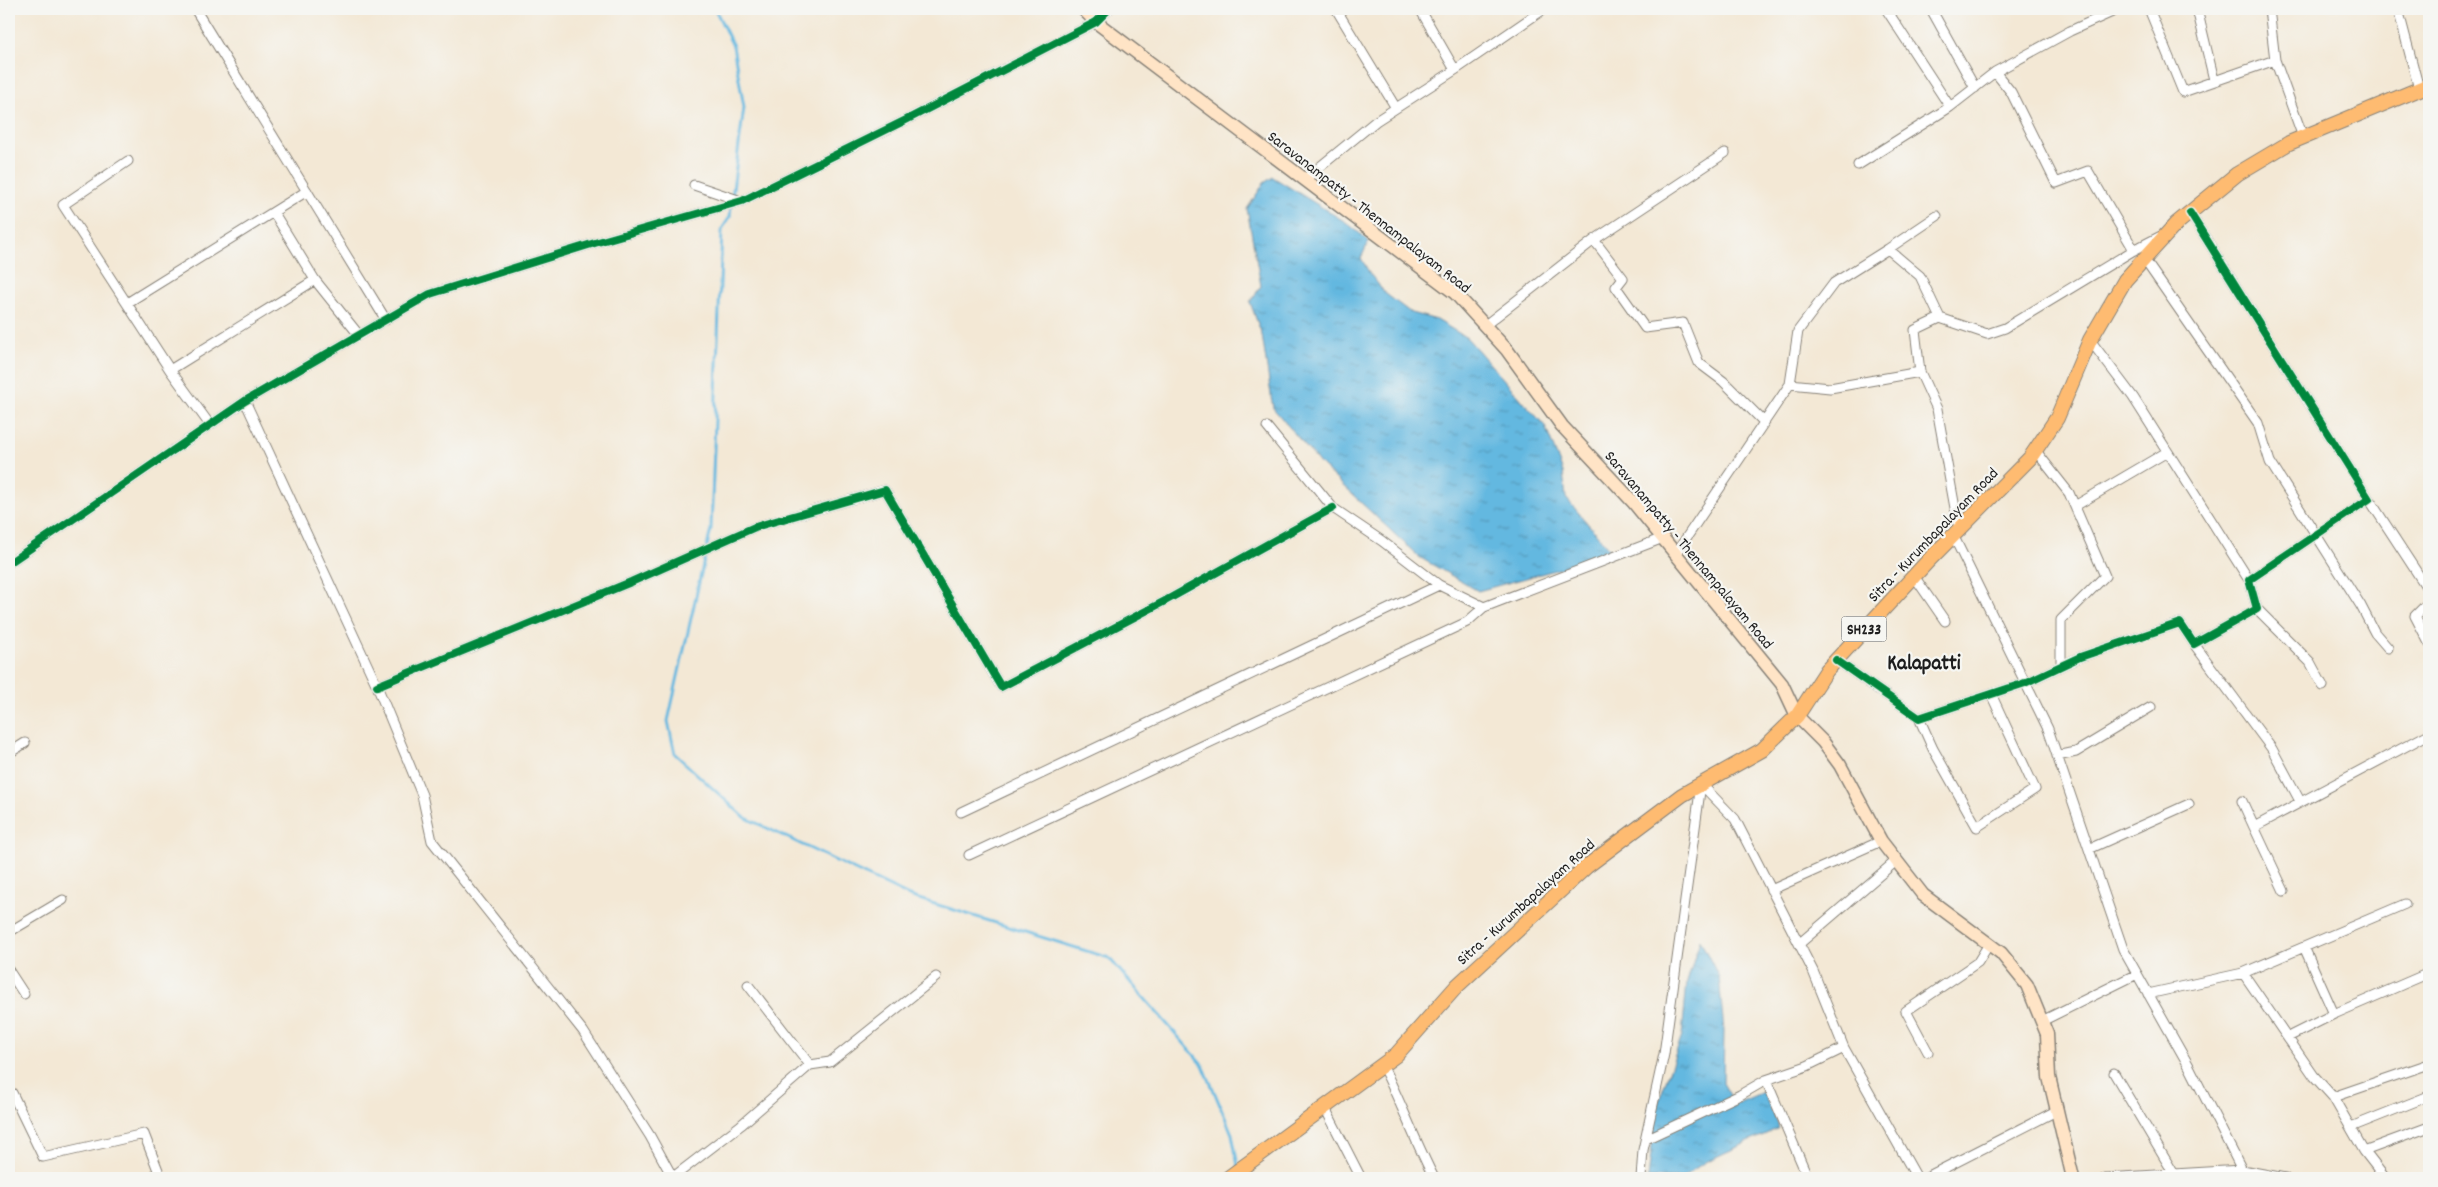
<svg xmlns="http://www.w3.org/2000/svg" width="2438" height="1187" font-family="Dekko,sans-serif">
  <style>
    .water { fill: url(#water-ripples); stroke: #406a7e }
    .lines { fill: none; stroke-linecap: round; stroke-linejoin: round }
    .stream { stroke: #64b8e0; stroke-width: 3 }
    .street-casing { stroke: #888278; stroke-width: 11 }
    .secondary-casing { stroke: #888278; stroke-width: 15 }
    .primary-casing { stroke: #888278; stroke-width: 16 }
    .street { stroke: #fff; stroke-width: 9 }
    .secondary { stroke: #ffe4c6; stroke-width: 12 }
    .primary { stroke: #febb71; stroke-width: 14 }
    .cycleway-casing { stroke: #f6f6f2; stroke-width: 11 }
    .cycleway { stroke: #00873e; stroke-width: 8 }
    .labels { text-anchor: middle; stroke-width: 4.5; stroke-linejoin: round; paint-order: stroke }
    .shield { fill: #f6f6f2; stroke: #5d5d5c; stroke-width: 1 }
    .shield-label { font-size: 15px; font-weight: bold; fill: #1c1c1c }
    .street-label { font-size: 16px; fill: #1c1c1c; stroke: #f6f6f2 }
    .district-label { font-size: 21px; font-weight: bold; fill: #1c1c1c; stroke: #f6f6f2 }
  </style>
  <defs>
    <pattern id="water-ripples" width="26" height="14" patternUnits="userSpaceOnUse" patternTransform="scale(1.25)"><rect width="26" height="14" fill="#64b8e0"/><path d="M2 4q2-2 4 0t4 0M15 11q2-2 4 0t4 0" fill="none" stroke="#5295b5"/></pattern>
  </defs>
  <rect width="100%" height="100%" fill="#f6f6f2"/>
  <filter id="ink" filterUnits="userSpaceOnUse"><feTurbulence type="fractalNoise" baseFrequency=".02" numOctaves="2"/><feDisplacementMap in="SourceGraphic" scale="10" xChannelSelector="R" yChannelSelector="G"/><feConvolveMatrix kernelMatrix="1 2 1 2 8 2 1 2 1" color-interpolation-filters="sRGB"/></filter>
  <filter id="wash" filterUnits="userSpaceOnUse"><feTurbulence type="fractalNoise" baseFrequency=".0096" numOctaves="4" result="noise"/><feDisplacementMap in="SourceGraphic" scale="20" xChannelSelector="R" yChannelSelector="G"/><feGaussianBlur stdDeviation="1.12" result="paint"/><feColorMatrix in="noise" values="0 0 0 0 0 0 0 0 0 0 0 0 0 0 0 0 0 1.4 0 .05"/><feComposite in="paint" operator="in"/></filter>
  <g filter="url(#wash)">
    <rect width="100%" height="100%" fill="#f3e8d5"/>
    <!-- water -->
    <path class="water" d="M1273,177L1347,223L1369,241L1361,258L1370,274L1386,294L1411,313L1437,320L1467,338L1545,426L1563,472L1566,498L1610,550L1559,569L1478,591L1419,557L1322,466L1273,408L1262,335L1250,302L1261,286L1247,209L1264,183Z
      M1700,940L1719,977L1724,1031L1723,1083L1735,1104L1763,1092L1779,1128L1705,1162L1681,1178H1648L1657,1106L1682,1035L1687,982Z"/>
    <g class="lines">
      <!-- stream -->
      <path class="stream" d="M715,9L733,46L744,107L732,197
        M731,206L730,217L722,229L711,529L668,721L675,754L744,817L909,896L1109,958L1203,1065L1232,1134L1238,1166"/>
    </g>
  </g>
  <g filter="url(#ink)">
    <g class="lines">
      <defs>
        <path id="street" d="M195,9L386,320
          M1336,9L1396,108
          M1886,9L1950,107
          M1931,9L1975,88
          M2149,9L2183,92L2275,60L2303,137
          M2197,9L2214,80
          M2269,9L2275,60
          M2398,9L2419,89
          M1455,70L1544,9
          M1995,72L2011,92L2056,183L2088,171L2134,250
          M128,161L63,205L170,370L210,425
          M1858,165L1950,107L1995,72L2070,31L2119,9
          M1305,179L1376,121L1455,70L1420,9
          M694,185L741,201
          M274,213L315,280L359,335
          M1594,240L1725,153
          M1888,249L1937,216
          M2144,259L2258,423L2270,462L2361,606L2375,633L2388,648
          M127,303L307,191
          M1940,318L1915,330L1920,372L1937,409L1959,530
          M1484,326L1594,240L1623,278L1616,287L1645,328L1683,323L1699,363L1723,381L1764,422
          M2090,340L2133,397L2249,580
          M170,370L315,280
          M1790,384L1830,388L1920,372
          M245,401L377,686L422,795L432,841L583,1031L650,1136L673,1178
          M1267,427L1333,508L1382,541L1439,585L1484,607
          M2035,450L2069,493L2105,576L2061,620V666
          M2369,499L2429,591
          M2075,506L2167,452
          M1953,535L2048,729L2123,949L2189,1066L2242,1170L2105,1178
          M1676,553L1790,384L1798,331L1834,283L1888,249L1920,276L1940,318L1987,334L2005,328L2134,250L2161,236
          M9,563L245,401L430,294L598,242L742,201L906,120L1096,22L1109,9
          M1914,576L1945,621
          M2429,602L2415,616L2429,643
          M2257,609L2310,662L2323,686
          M2194,644L2272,749L2300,801
          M1836,660L1919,718L2025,683L2080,657L2180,623L2194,644L2257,609L2249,580L2369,499L2190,213
          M377,686L631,582L755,527L885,490L1001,687L1165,601L1333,508
          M1919,718L1933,749L1977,827L2035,789L1991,694
          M9,753L25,743
          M2057,756L2076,752L2151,707
          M1701,784L1735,819L1813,971L1844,1048L1917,1178
          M2242,801L2254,827L2429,734
          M961,812L1439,585
          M2254,827L2284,891
          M2089,849L2189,804
          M969,855L1467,622L1484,607L1663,538
          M1771,890L1881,841
          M9,932L63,900
          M1799,944L1896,861
          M2304,947L2334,1014
          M9,971L24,994
          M2243,973L2405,904
          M748,985L810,1065
          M2148,994L2243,973L2314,1076L2333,1097L2429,1064
          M2042,1021L2137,974
          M2288,1037L2334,1014L2429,973
          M1928,1052L1906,1011L1978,962L1989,944
          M1382,1065C1401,1102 1415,1141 1434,1178
          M2114,1073L2174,1174
          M1766,1080L1808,1178
          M12,1093L43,1157L144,1134L161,1178
          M2333,1097L2364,1151L2385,1178
          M1325,1108L1361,1178
          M2351,1127L2429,1096
          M1646,1139L1740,1095L1766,1080L1807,1066L1844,1048
          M2364,1151L2429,1127
          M2242,1170L2285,1178
          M672,1178L741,1125L810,1065L830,1062L936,977
          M1641,1178L1643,1150L1664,1054L1701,784
          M1925,1178L2056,1111"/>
        <path id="secondary" d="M1083,9L1096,22L1455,293L1507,350L1562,426L1634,503L1782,684L1797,716L1823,742L1840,765L1881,841L1923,895L2001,953L2027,985L2047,1034L2049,1077L2073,1178"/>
        <path id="primary" d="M1228,1178L1396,1055L1457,986L1586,867L1682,795L1762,750L1797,716L1827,670L1929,560L2030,458L2057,418L2090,340L2125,280L2176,224L2237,174L2289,143L2429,85"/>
      </defs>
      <!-- street casing -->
      <use href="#street" class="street-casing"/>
      <!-- secondary casing -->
      <use href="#secondary" class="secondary-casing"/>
      <!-- primary casing -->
      <use href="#primary" class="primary-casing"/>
      <!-- street -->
      <use href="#street" class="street"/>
      <!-- secondary -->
      <use href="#secondary" class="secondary"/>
      <!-- primary -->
      <use href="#primary" class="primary"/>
      <defs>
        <path id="cycleway" d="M9,563L245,401L430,294L598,242L742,201L906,120L1096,22L1109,9
          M1836,660L1919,718L2025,683L2080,657L2180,623L2194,644L2257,609L2249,580L2369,499L2190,213
          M377,686L631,582L755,527L885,490L1001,687L1165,601L1333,508"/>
      </defs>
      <!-- cycleway casing -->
      <use href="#cycleway" class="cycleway-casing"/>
      <!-- cycleway -->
      <use href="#cycleway" class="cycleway"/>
    </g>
  </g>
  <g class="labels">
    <!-- shield labels -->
    <rect class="shield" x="1841.5" y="616.5" width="45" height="25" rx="4"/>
    <g class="shield-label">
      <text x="1864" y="634">SH233</text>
    </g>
    <!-- street labels -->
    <g class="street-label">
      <text transform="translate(1370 211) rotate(38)" y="6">Saravanampatty - Thennampalayam Road</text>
      <text transform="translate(1932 534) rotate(-46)" y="6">Sitra - Kurumbapalayam Road</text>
      <text transform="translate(1690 549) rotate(50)" y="6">Saravanampatty - Thennampalayam Road</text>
      <text transform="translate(1525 901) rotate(-42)" y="6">Sitra - Kurumbapalayam Road</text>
    </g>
    <!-- district labels -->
    <g class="district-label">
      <text x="1924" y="669">Kalapatti</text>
    </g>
  </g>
  <!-- margin -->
  <rect width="2438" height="1187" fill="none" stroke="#f6f6f2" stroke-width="30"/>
</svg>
